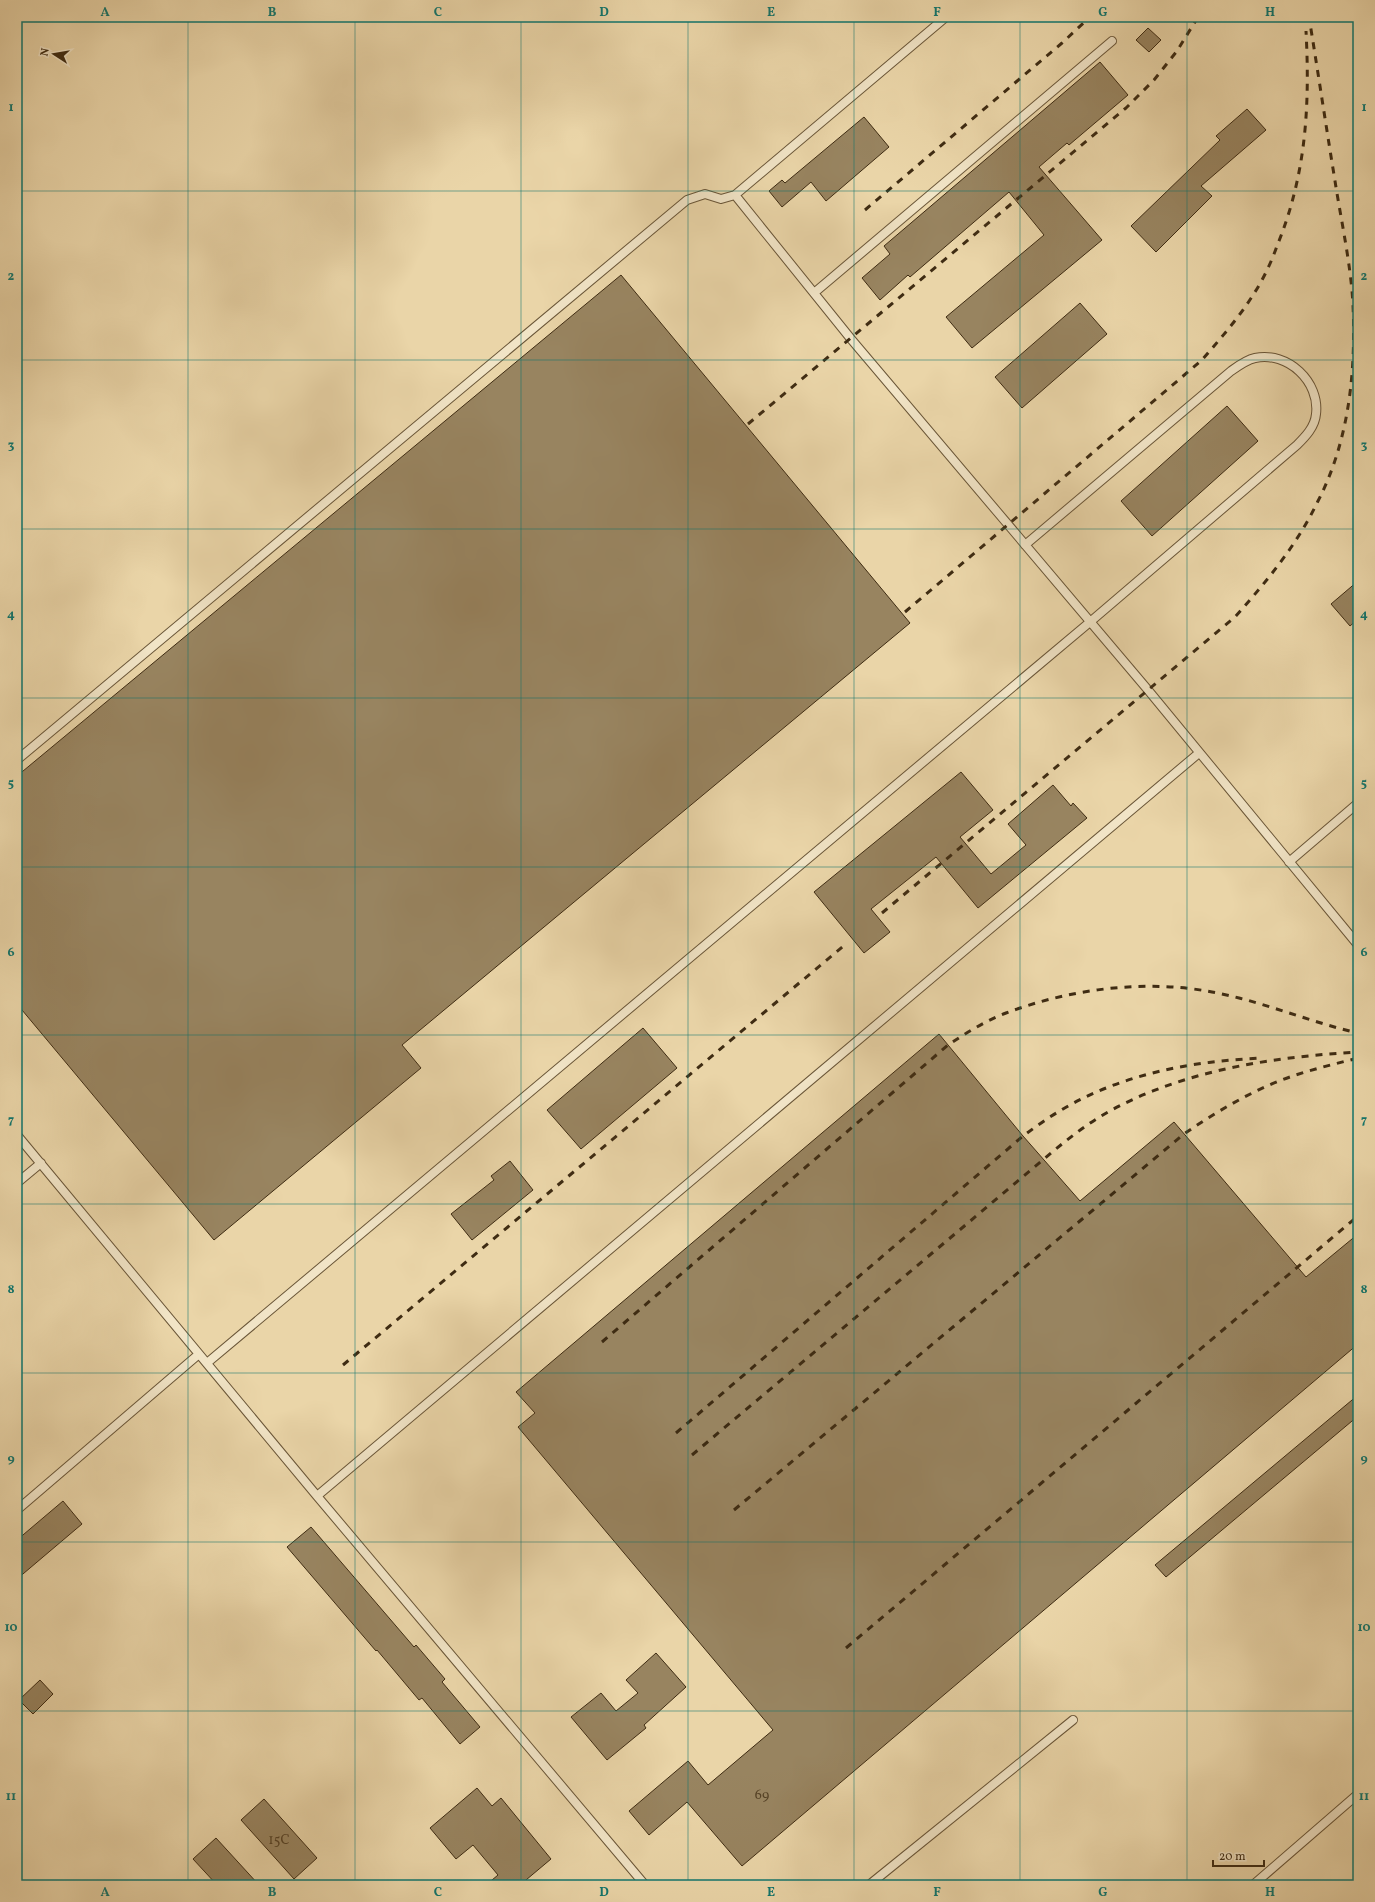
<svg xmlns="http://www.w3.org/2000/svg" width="1375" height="1902" font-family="Vollkorn,serif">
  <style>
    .building { fill: #988460; stroke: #3f2c13 }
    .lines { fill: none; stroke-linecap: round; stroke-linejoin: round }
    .service-casing { stroke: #6a5638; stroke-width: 10 }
    .service { stroke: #f1e4c6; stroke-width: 8 }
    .rail { stroke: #3f2c13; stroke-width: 3; stroke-dasharray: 7 7; stroke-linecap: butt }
    .grid { fill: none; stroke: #0f766e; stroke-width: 1; stroke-opacity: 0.55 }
    .labels { text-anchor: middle; stroke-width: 3.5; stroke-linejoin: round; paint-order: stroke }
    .number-label { font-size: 14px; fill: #554226 }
    .neatline { fill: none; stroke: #0f766e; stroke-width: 1.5 }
    .grid-label { font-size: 13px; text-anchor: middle; font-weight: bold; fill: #0f766e }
  </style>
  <rect width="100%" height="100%" fill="#ead5a8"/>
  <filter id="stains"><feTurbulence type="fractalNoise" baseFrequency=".005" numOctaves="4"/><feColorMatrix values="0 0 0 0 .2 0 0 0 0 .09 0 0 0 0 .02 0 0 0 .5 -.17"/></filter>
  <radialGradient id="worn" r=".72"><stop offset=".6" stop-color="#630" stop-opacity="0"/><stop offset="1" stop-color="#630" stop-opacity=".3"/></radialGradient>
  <!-- building -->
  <path class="building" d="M1148,28L1161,40L1149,52L1136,40Z
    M1100,62L1128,95L1069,145L1067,143L1039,167L1102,240L972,348L946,317L1044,235L1009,192L910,277L908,275L880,300L862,278L890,254L884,246Z
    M1247,109L1266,130L1201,186L1212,196L1156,252L1131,226L1220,140L1216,136Z
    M864,117L889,147L826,201L811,182L782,207L769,191L782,180L785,183Z
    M621,275L910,623L402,1045L421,1068L214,1240L17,1004V776Z
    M1080,303L1107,334L1022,408L995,377Z
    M1227,406L1258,441L1152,536L1121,501Z
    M1358,581V619L1350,626L1331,604Z
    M961,772L993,810L960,837L991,874L1026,845L1008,824L1053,785L1071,806L1073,803L1087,818L978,908L936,857L871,909L890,932L864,953L814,892Z
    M643,1028L677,1068L581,1149L547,1110Z
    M939,1034L1023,1136L1080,1201L1174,1122L1306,1277L1358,1234V1344L742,1866L687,1802L649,1835L629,1811L688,1761L708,1785L773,1730L518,1427L535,1413L516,1392Z
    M510,1161L533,1190L472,1240L451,1214L494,1180L491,1176Z
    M1358,1395V1416L1166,1577L1155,1565Z
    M63,1501L82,1524L17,1579V1540Z
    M311,1527L414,1647L416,1645L445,1679L442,1682L480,1727L460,1744L422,1698L419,1700L377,1650L376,1651L287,1547Z
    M656,1653L686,1687L644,1725L646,1728L607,1760L571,1717L601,1693L616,1711L638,1693L626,1680Z
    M40,1680L53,1694L33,1714L19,1700Z
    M477,1788L492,1806L501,1798L551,1859L520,1885H486L498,1875L473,1845L456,1859L430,1828Z
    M264,1799L317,1858L294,1879L241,1820Z
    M216,1838L259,1885H217L193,1859Z"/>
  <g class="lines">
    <defs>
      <path id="service" d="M735,195L851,339L1148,690L1358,945
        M814,293L1112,41
        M17,760L687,200L705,194L721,199L735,195L946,17
        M1289,862L1358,803
        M17,1135L317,1496L645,1885
        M17,1183L41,1163
        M207,1363L1090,622L1297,445C1305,437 1315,427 1316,414C1320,382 1288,351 1255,358C1246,360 1238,366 1231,371L1025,545
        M317,1496L1199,753
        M17,1510L199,1354
        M317,1885H330
        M869,1885L1073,1720
        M1253,1885L1358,1794"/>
    </defs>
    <!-- service casing -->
    <use href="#service" class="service-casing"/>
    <!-- service -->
    <use href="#service" class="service"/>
    <!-- rail -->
    <path class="rail" d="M865,210L1062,43L1090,17
      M748,424L1126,108L1154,80L1177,51L1198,17
      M905,612L1202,360C1220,339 1238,319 1253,295C1263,280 1271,263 1277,246C1306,175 1310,107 1306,31
      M882,913L1235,617C1267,581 1297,545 1318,501C1349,441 1356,371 1353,305C1351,265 1341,220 1335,181C1326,126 1318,72 1309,17
      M602,1342L948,1045C966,1033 985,1021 1006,1013C1070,989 1145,979 1212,992C1262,1001 1309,1022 1358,1033
      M343,1365L847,943
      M676,1433L1023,1136C1034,1128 1046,1119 1058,1112C1120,1074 1192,1061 1263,1058
      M692,1455L1044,1159C1064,1142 1085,1125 1108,1112C1184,1070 1273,1057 1358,1052
      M734,1510L1184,1134C1210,1116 1238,1099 1267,1086C1296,1073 1327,1066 1358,1058
      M846,1648L1358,1216"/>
  </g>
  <!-- grid -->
  <path class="grid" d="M188,17V1885M355,17V1885M521,17V1885M688,17V1885M854,17V1885M1020,17V1885M1187,17V1885M17,191H1358M17,360H1358M17,529H1358M17,698H1358M17,867H1358M17,1035H1358M17,1204H1358M17,1373H1358M17,1542H1358M17,1711H1358"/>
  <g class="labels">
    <!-- number labels -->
    <g class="number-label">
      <text x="762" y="1799">69</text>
      <text x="279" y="1844">15C</text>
    </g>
  </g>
  <!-- margin -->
  <rect width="1375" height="1902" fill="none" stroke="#ead5a8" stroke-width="44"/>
  <!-- north arrow -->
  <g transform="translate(54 54) rotate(282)" stroke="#f1e4c6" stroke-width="3" paint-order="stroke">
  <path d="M0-3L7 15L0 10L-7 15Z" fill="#3f2c13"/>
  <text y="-6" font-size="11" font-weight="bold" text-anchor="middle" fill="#3f2c13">N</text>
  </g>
  <!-- scale -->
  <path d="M1213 1860v6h51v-6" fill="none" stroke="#3f2c13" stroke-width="2"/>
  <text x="1219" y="1860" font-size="12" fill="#3f2c13" stroke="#f1e4c6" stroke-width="3" paint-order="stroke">20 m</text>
  <rect x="22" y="22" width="1331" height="1858" class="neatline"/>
  <g class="grid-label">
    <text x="105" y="16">A</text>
    <text x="272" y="16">B</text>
    <text x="438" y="16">C</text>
    <text x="604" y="16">D</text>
    <text x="771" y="16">E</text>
    <text x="937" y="16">F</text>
    <text x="1103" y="16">G</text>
    <text x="1270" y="16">H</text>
    <text x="11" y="111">1</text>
    <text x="1364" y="111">1</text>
    <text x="11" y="280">2</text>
    <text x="1364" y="280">2</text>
    <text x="11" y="449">3</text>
    <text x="1364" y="449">3</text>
    <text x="11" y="618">4</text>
    <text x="1364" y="618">4</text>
    <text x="11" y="787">5</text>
    <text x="1364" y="787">5</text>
    <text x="11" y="956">6</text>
    <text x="1364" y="956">6</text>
    <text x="11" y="1124">7</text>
    <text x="1364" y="1124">7</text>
    <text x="11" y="1293">8</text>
    <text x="1364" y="1293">8</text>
    <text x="11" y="1462">9</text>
    <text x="1364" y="1462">9</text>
    <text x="11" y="1631">10</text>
    <text x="1364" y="1631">10</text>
    <text x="11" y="1800">11</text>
    <text x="1364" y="1800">11</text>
    <text x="105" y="1896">A</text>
    <text x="272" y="1896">B</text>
    <text x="438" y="1896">C</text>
    <text x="604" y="1896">D</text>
    <text x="771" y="1896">E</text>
    <text x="937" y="1896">F</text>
    <text x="1103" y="1896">G</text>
    <text x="1270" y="1896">H</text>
  </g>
  <rect width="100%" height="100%" filter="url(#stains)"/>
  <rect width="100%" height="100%" fill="url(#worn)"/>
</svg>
